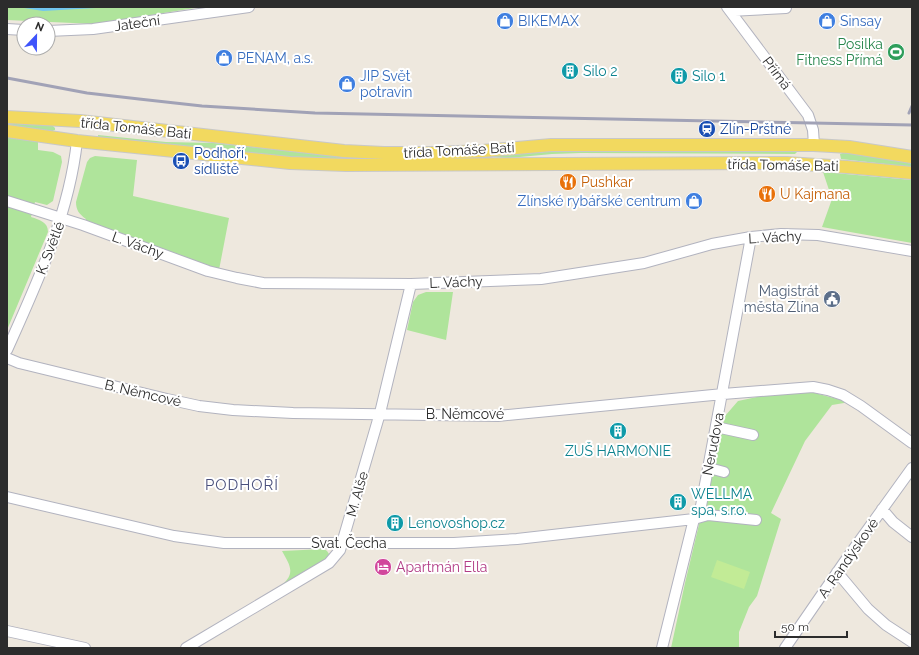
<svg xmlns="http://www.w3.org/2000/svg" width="919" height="655" font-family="Raleway,sans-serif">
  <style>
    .green { fill: #afe49b }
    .pitch { fill: #c2eb96 }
    .water { fill: #71c6f0 }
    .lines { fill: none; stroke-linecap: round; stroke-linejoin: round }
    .minor-casing { stroke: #b2b3bf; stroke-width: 12 }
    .major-casing { stroke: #c8c8c8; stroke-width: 14 }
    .minor { stroke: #fff; stroke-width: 10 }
    .major { stroke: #f2d95f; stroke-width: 12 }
    .rail { stroke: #a1a2b6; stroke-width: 3 }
    .labels { text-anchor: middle; stroke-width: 4; stroke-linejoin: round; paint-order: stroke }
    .shop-label { font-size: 14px; fill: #366cbe; stroke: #fff; text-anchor: start }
    .street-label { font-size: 14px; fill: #2c2c2c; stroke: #fff }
    .leisure-label { font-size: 14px; fill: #27864d; stroke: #fff; text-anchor: end }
    .culture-label { font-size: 14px; fill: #0d838f; stroke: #fff; text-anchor: start }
    .transit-label { font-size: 14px; fill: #164399; stroke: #fff; text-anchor: start }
    .food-label { font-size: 14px; fill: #c56008; stroke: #fff; text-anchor: start }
    .service-label { font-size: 14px; fill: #4e5e75; stroke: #fff; text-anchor: end }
    .hotel-label { font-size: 14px; fill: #b23c85; stroke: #fff; text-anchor: start }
    .neighbourhood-label { font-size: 15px; letter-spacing: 1px; fill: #4b517d; stroke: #fff }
  </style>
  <rect width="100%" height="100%" fill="#eee8de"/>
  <!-- green -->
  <path class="green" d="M7,7H201L95,24L7,20Z
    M7,121L52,125L55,128V130L50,132L7,126Z
    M98,135L166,142L214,143L362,159L291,157L98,137Z
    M7,137L38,141V150L53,152L61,156L62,162L53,201L47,205L35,202L31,217C40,220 48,222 48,232L7,330Z
    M795,150L797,152L795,154L581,153L552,154L509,158L491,157L492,156L558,151Z
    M845,152L912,162V167L841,159L840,154Z
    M95,156L137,160L133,196L229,218L219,270L85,222L86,219C79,214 76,210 76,202L87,162L90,158Z
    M823,172L912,180V243L822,227L832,199Z
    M426,292H453L446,340L407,330L413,302L418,295Z
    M811,392L845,401L844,403L832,405L805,441L771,513L781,519L757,596L749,607L739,632V648H671L685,583L725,416L738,401L775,393Z
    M324,549L327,551L329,554L325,561L285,585L283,584C296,572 289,564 282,551Z"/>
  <!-- pitch -->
  <path class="pitch" d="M717,560L750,572L744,589L711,577Z"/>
  <!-- water -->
  <path class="water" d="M18,7H113L43,11Z"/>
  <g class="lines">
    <defs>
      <path id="minor" d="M727,7L808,115L813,130L814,145
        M730,11L786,8
        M7,29L24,30
        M48,31L93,29L249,7
        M7,201L83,225L208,271L237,278L263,283L411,284L541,279L644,263L712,244L751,237L781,234L818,235L912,251
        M7,350C37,283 69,215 77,141
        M7,358L19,363L167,399L199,406L233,410L293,413L498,416L723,394L813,387L828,390L843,395L861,406L912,443
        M716,427L753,435
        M709,468L724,472
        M7,497L174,536L224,543H454L517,539L694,519L708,515L756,520
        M882,509L893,522L912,537
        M837,572L868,609L886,625L912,642
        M7,631L85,648
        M186,648L329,563L340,550L380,413L411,284
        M662,648L694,519L701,506L751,237
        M785,648L845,561L912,468"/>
      <path id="major" d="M7,117L80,121L344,151L384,153H434L482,151L551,145H814L849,147L912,157
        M7,131L77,141L290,163L346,165L787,163L847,167L912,173"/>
    </defs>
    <!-- minor casing -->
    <use href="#minor" class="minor-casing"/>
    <!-- major casing -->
    <use href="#major" class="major-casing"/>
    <!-- minor -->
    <use href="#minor" class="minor"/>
    <!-- major -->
    <use href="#major" class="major"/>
    <!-- rail -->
    <path class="rail" d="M7,78L87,93L139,99L202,106L315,113L912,125
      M909,113L912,106"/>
  </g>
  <!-- icons -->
  <defs>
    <symbol id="shop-disc" viewBox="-11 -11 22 22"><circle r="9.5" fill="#3f7fe0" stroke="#fff"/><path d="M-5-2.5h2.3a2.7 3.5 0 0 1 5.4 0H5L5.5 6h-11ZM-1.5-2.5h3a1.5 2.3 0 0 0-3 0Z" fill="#fff"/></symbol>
    <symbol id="stadium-disc" viewBox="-11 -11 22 22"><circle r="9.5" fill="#2e9e5b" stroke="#fff"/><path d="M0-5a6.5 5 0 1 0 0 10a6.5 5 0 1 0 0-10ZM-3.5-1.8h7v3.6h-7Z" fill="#fff"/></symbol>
    <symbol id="building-disc" viewBox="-11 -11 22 22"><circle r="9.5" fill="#0f9aa8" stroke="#fff"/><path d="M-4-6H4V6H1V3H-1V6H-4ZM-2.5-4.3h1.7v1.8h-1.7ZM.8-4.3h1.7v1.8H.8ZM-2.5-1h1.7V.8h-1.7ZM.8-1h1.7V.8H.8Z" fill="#fff"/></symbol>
    <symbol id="station-disc" viewBox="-11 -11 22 22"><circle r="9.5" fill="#1a4fb4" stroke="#fff"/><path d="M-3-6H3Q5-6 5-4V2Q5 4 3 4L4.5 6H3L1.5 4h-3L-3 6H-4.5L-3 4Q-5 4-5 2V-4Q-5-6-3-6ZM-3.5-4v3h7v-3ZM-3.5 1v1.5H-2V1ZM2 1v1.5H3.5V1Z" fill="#fff"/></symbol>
    <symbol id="bus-disc" viewBox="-11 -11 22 22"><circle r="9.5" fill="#1a4fb4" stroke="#fff"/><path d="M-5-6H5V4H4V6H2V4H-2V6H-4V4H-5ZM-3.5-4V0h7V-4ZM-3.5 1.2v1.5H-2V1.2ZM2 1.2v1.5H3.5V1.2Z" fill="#fff"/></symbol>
    <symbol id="restaurant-disc" viewBox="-11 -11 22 22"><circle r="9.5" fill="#e8710a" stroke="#fff"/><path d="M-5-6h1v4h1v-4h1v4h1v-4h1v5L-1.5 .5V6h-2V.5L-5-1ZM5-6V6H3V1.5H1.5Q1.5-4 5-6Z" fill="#fff"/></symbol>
    <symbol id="civic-disc" viewBox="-11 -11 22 22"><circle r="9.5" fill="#5c6f8a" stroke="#fff"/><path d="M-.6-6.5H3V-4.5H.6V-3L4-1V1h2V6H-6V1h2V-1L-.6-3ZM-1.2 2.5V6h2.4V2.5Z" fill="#fff"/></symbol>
    <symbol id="hotel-disc" viewBox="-11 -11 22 22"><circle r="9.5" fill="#d1479c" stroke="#fff"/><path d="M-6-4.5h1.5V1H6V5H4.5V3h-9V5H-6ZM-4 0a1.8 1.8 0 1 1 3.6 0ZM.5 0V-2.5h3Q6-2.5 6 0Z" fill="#fff"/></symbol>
  </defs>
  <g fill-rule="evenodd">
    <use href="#shop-disc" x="495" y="11" width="20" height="20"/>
    <use href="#shop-disc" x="817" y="11" width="20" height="20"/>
    <use href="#stadium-disc" x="886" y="42" width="20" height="20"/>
    <use href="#shop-disc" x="214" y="48" width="20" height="20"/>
    <use href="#building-disc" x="560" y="61" width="20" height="20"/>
    <use href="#building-disc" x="669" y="66" width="20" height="20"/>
    <use href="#shop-disc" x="337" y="74" width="20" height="20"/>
    <use href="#station-disc" x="697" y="119" width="20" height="20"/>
    <use href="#bus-disc" x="171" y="151" width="20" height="20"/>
    <use href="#restaurant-disc" x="558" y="172" width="20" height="20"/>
    <use href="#restaurant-disc" x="757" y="184" width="20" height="20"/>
    <use href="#shop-disc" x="684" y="191" width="20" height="20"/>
    <use href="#civic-disc" x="822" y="289" width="20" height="20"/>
    <use href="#building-disc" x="608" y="421" width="20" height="20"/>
    <use href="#building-disc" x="668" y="492" width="20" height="20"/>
    <use href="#building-disc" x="385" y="513" width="20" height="20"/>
    <use href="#hotel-disc" x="373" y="557" width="20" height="20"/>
  </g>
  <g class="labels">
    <!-- shop labels -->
    <g class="shop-label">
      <text x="518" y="26">BIKEMAX</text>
      <text x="840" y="26">Sinsay</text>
      <text x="237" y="63">PENAM, a.s.</text>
      <text x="360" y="81">JIP Svět<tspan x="360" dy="16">potravin</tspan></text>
      <text x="681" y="206" text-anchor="end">Zlínské rybářské centrum</text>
    </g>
    <!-- street labels -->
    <g class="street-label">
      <text transform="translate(137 23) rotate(-8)" y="5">Jateční</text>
      <text transform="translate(777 73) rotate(53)" y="5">Přímá</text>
      <text transform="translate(136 128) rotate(6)" y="5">třída Tomáše Bati</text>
      <text transform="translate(459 150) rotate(-3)" y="5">třída Tomáše Bati</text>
      <text transform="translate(783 165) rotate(1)" y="5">třída Tomáše Bati</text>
      <text transform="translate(775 237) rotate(-3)" y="5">L. Váchy</text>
      <text transform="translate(138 245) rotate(20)" y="5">L. Váchy</text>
      <text transform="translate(50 248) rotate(-69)" y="5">K. Světlé</text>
      <text transform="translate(456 282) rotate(-2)" y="5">L. Váchy</text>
      <text transform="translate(143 393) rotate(13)" y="5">B. Němcové</text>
      <text x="465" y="419">B. Němcové</text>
      <text transform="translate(713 444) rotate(-79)" y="5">Nerudova</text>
      <text transform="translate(357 494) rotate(-74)" y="5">M. Alše</text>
      <text x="349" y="548">Svat. Čecha</text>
      <text transform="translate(848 558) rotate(-55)" y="5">A. Randýskové</text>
    </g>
    <!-- leisure labels -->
    <g class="leisure-label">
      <text x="883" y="49">Posilka<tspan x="883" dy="16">Fitness Přímá</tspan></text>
    </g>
    <!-- culture labels -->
    <g class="culture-label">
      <text x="583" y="76">Silo 2</text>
      <text x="692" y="81">Silo 1</text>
      <text x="618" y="456" text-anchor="middle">ZUŠ HARMONIE</text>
      <text x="691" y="499">WELLMA<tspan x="691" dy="16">spa, s.r.o.</tspan></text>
      <text x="408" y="528">Lenovoshop.cz</text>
    </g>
    <!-- transit labels -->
    <g class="transit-label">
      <text x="720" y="134">Zlín-Prštné</text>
      <text x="194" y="158">Podhoří,<tspan x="194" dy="16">sídliště</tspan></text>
    </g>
    <!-- food labels -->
    <g class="food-label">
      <text x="581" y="187">Pushkar</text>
      <text x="780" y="199">U Kajmana</text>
    </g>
    <!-- service labels -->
    <g class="service-label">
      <text x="819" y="296">Magistrát<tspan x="819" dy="16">města Zlína</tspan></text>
    </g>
    <!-- hotel labels -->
    <g class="hotel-label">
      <text x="396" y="572">Apartmán Ella</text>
    </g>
    <!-- neighbourhood labels -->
    <g class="neighbourhood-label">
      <text x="242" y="490">PODHOŘÍ</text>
    </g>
  </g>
  <!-- border -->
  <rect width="919" height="655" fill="none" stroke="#2c2c2c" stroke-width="16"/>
  <!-- north arrow -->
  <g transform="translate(36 36) rotate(22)"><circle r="19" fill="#ffffff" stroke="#ababab"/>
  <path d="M0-3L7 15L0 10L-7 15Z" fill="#3e54fb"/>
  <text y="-6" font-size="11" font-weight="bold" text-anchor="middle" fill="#2c2c2c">N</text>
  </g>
  <!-- scale -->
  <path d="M775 631v6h72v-6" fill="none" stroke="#2c2c2c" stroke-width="2"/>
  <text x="781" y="631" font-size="12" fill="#2c2c2c" stroke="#ffffff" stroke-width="3" paint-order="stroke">50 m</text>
</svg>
